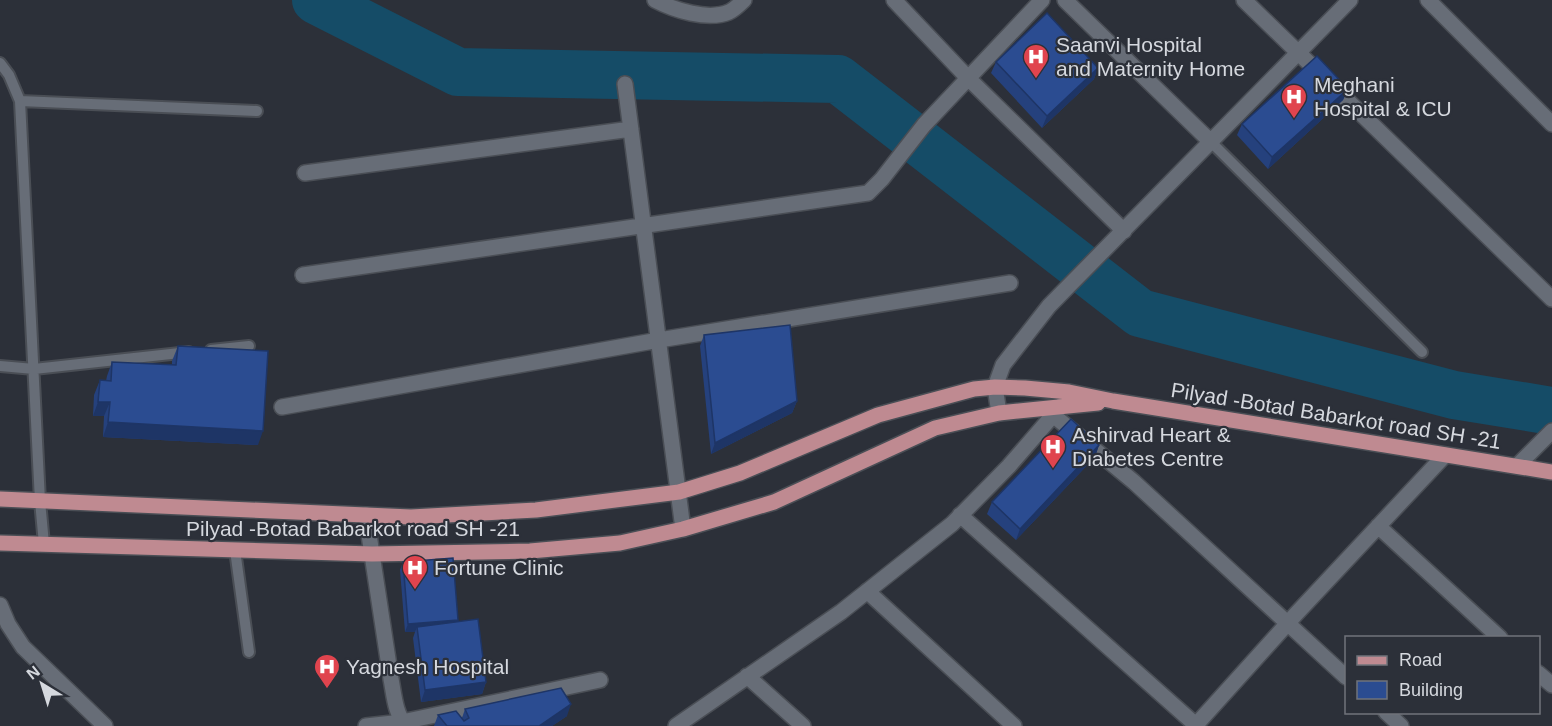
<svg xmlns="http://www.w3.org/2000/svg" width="1552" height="726" font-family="Helvetica,sans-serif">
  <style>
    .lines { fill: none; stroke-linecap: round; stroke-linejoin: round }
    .river { stroke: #154c67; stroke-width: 48 }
    .lane-casing { stroke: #4a4e55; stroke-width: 14 }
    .street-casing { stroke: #4a4e55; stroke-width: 18 }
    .primary-casing { stroke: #4a4e55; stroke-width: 18 }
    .lane { stroke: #676d77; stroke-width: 10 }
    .street { stroke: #676d77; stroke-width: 15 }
    .primary { stroke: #bf8a91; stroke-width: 15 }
    .wall { fill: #25417d }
    .shaded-wall { fill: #1e3566 }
    .building { fill: #2b4c91; stroke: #1e3566; stroke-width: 1.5 }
    .labels { text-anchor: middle; stroke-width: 4.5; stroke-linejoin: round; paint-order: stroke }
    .poi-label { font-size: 21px; fill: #d5d8de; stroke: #2c3039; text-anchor: start }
    .street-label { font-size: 21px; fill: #d5d8de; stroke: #2c3039 }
  </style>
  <rect width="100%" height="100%" fill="#2c3039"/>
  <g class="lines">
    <!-- river -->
    <path class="river" d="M316,0L458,72L838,79L1140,313L1454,395L1552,411"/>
    <defs>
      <path id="lane" d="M0,63L9,75L20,101L40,501L44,544
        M20,101L257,111
        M1212,143L1422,352
        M211,350L249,346
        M0,366L34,369L189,352
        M235,550L249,652"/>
      <path id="street" d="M655,0C674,10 708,21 729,12C734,10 740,4 744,0
        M894,0L968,78L1124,231
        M1065,0L1212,143
        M1244,0L1552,299
        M1428,0L1552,124
        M625,84L683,529
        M305,173L631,129
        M303,275L868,193L882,179L924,125L1042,0
        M282,407L659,340L1010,283
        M999,413L995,387L1003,365L1049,306L1350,0
        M1053,415L1134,482L1346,677
        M1517,466L1552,431
        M366,515L391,679C394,694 395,714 406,726
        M960,515L1197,726
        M1378,526L1500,638
        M867,591L1014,726
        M0,605L8,624L23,647L105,726
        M1538,673L1552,685
        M747,676L803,726
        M1386,712L1401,726
        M366,726L402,722L600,680
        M676,726L841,612L952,524L1009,466L1061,406
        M1195,726L1296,614L1445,455"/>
      <path id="primary" d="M0,499L411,517L536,510L679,492L740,473L878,415L974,389L995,387L1025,388L1069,392L1113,401L1552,472
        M0,543L372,554L530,551L620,543L683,529L774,502L935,428L999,413L1098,403"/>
    </defs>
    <!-- lane casing -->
    <use href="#lane" class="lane-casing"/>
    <!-- street casing -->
    <use href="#street" class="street-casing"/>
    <!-- primary casing -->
    <use href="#primary" class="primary-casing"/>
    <!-- lane -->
    <use href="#lane" class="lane"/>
    <!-- street -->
    <use href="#street" class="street"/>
    <!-- primary -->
    <use href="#primary" class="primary"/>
  </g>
  <!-- wall -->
  <path class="wall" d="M996,62L1098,68L1094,79L1042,128L991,73Z
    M1348,89L1343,100L1268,169L1237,135L1242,124Z
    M704,335L797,401L792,413L711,454L700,346Z
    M178,346L258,445L103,437L104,416H93L94,395L100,380L106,381L107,376L112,362L172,365V361Z
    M1099,445L1095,457L1016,540L987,514L992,502Z
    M403,562L457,621L486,682L482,694L421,702L413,638L415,632H405L400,570Z
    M465,709L567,716L552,726H434L438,715L462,718Z"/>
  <!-- shaded-wall -->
  <path class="shaded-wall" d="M1098,68L1094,79L1042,128L1047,116Z
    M1348,89L1343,100L1268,169L1272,157Z
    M797,401L792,413L711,454L715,443Z
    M98,402H110L104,416H93Z
    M108,422L263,431L258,445L103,437Z
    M1099,445L1095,457L1016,540L1020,529Z
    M458,620L455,628L417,627L415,632H405L408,624Z
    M486,682L482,694L421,702L425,690Z
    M571,704L567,716L552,726H539Z"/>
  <!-- building -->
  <path class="building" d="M1047,13L1098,68L1047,116L996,62Z
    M1317,56L1348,89L1272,157L1242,124Z
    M790,325L797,401L715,443L704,335Z
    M178,346L268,351L263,431L108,422L110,402H98L100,380L111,381L112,362L176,365Z
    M1071,419L1099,445L1020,529L992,502Z
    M453,558L458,620L408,624L403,562Z
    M478,619L486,682L425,690L417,627Z
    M561,688L571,704L539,726H447L438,715L456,711L464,721L469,718L465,709Z"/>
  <!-- icons -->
  <defs>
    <symbol id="hospital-pin" viewBox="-11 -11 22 30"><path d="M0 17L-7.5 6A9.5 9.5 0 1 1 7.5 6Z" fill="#e0444e" stroke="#2c3039"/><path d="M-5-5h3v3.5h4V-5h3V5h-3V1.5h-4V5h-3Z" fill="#fff"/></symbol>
  </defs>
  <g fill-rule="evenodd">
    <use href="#hospital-pin" x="1021" y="42" width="30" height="40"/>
    <use href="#hospital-pin" x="1279" y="82" width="30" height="40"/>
    <use href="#hospital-pin" x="1038" y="432" width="30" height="40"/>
    <use href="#hospital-pin" x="400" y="553" width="30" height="40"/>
    <use href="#hospital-pin" x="312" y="652" width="30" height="40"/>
  </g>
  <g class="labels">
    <!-- poi labels -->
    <g class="poi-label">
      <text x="1056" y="52">Saanvi Hospital<tspan x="1056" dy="24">and Maternity Home</tspan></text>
      <text x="1314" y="92">Meghani<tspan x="1314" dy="24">Hospital &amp; ICU</tspan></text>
      <text x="1072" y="442">Ashirvad Heart &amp;<tspan x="1072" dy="24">Diabetes Centre</tspan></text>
      <text x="434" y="575">Fortune Clinic</text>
      <text x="346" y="674">Yagnesh Hospital</text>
    </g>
    <!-- street labels -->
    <g class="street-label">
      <text transform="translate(1336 416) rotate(9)" y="7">Pilyad -Botad Babarkot road SH -21</text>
      <text x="353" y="536">Pilyad -Botad Babarkot road SH -21</text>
    </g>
  </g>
  <!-- legend -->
  <rect x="1345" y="636" width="195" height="78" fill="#2c3039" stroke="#70737b" stroke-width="1.5"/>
  <rect x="1357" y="656" width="30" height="9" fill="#bf8a91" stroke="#70737b" stroke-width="1.5"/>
  <text x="1399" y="666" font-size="18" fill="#d5d8de">Road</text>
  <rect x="1357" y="681" width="30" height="18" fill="#2b4c91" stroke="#70737b" stroke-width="1.5"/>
  <text x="1399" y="696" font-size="18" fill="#d5d8de">Building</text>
  <!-- north arrow -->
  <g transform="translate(42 684) rotate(322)" stroke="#2c3039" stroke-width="4.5" paint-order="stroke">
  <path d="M0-4.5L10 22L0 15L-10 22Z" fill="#d5d8de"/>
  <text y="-9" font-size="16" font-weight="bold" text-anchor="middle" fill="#d5d8de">N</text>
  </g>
</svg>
